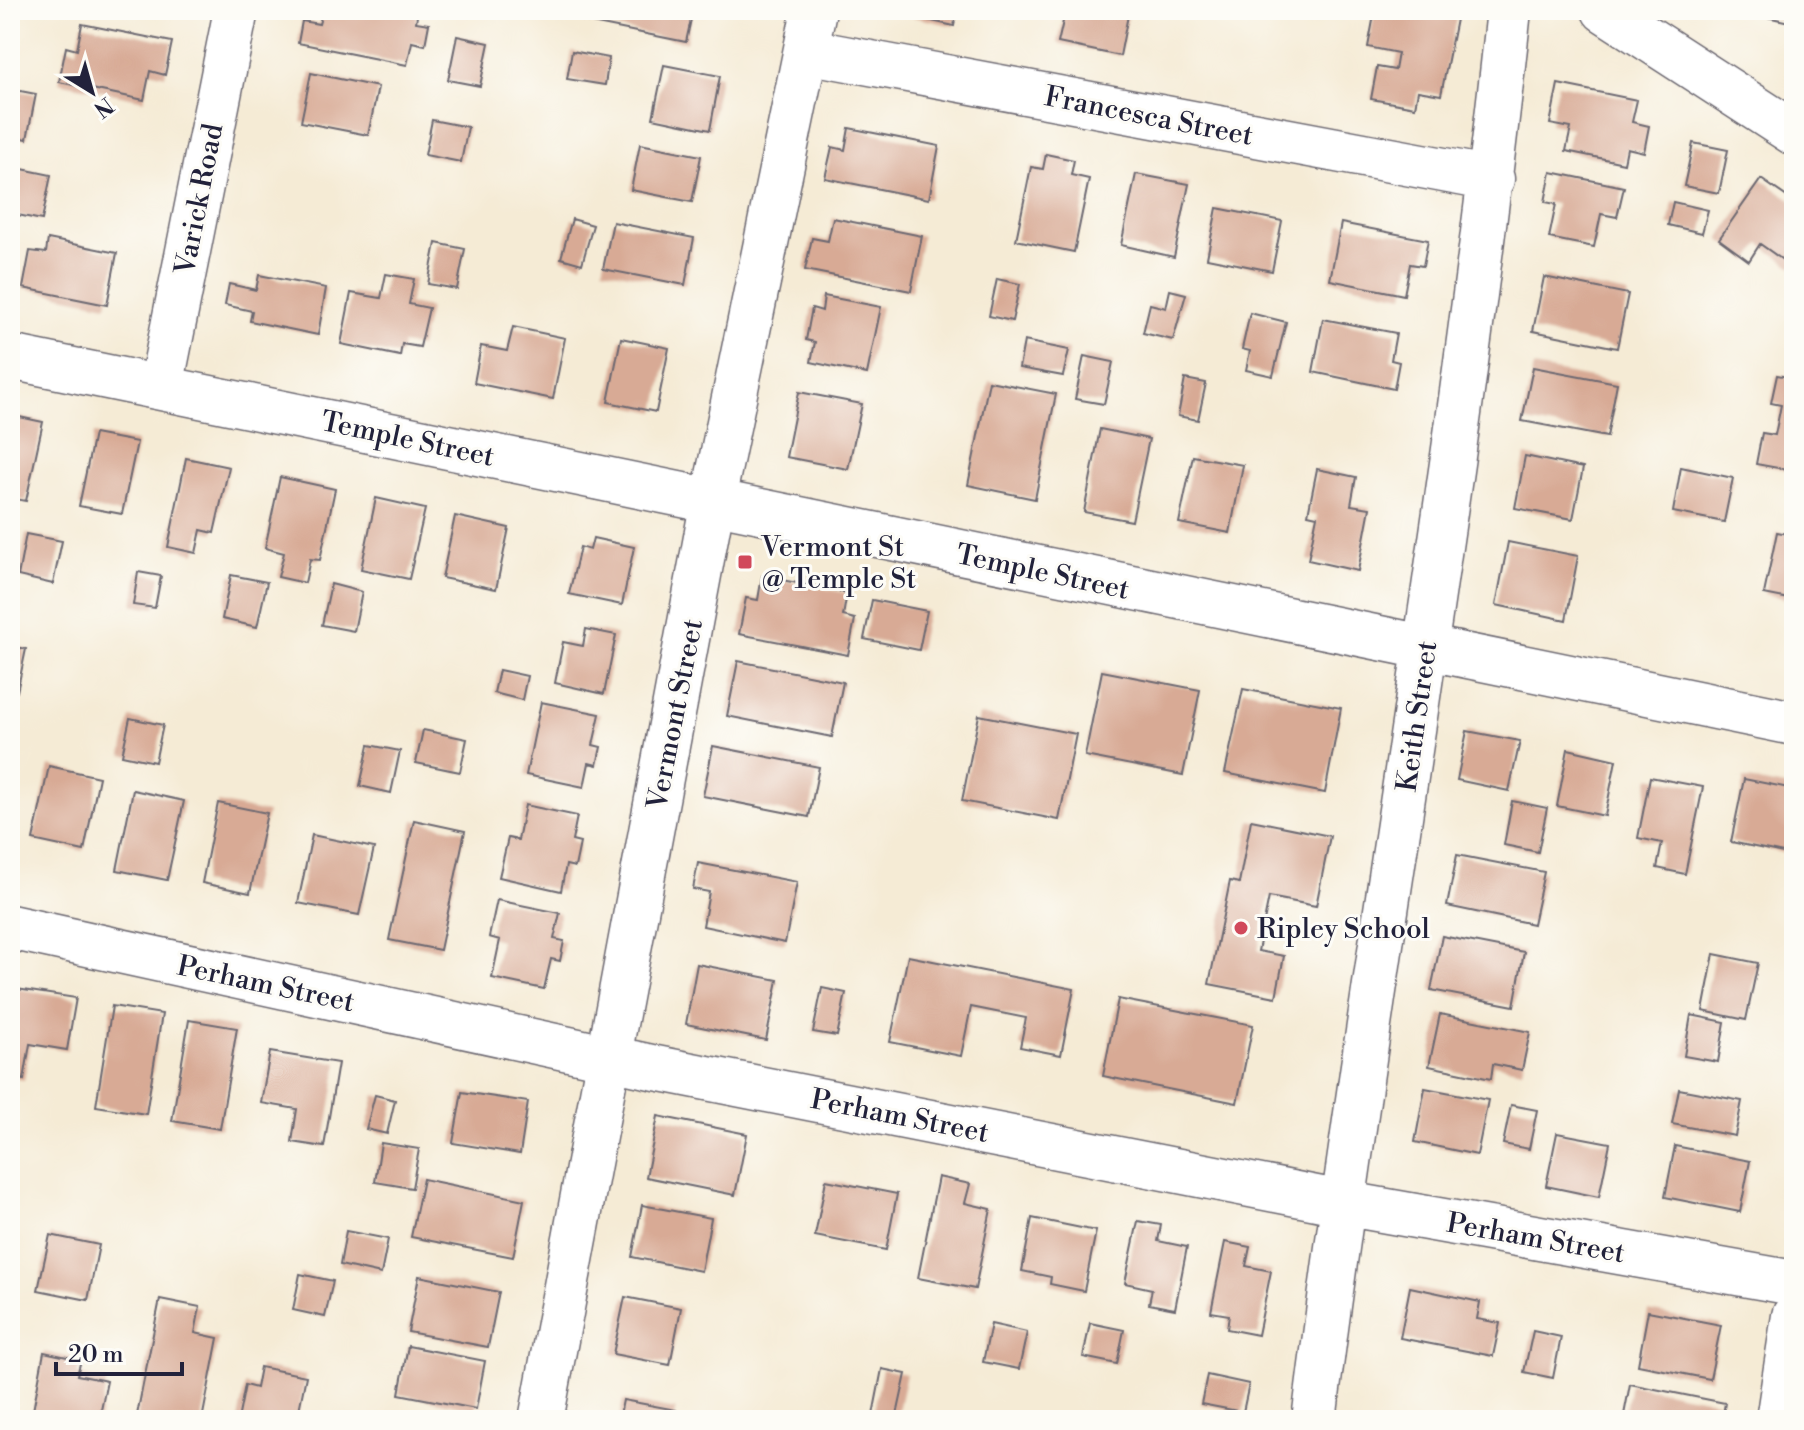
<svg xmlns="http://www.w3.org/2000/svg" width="1804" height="1430" font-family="'Libre Bodoni',serif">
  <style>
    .building { fill: #d8aa95 }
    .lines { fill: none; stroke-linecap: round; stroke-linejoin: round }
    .minor-casing { stroke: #6c6871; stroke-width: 47 }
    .tertiary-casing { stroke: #6c6871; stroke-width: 47 }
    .minor { stroke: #fff; stroke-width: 44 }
    .tertiary { stroke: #fff; stroke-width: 44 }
    .poi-dot { fill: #d1495b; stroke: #fdfcf7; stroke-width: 3 }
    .labels { text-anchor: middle; stroke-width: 6; stroke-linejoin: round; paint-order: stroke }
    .street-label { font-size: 28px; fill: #22223b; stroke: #fdfcf7 }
    .poi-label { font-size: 28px; fill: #22223b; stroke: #fdfcf7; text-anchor: start }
  </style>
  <rect width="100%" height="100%" fill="#fdfcf7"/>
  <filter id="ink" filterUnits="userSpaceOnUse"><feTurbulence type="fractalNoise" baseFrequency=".0125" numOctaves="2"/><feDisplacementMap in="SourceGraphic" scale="16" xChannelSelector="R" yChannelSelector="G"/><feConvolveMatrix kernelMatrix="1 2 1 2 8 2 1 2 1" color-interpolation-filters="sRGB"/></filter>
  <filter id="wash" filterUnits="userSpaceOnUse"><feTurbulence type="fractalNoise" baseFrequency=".006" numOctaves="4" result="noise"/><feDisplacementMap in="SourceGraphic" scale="32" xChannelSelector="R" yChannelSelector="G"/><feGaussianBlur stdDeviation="1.8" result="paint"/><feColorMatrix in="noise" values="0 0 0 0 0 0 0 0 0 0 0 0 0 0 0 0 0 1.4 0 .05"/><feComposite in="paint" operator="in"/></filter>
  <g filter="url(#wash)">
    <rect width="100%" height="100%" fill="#f5ebd5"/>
    <g id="blocks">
      <!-- building -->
      <path class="building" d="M323,10H418L416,22L429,24L425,45L412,42L407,65L298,43L302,21L319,24Z
        M585,10H693L686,42L582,21Z
        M883,10H957L954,26Z
        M1049,10H1129L1120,56L1058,43L1064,17L1049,14Z
        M1375,10H1436L1457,14L1441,95L1418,91L1415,107L1371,99L1377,67L1395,70L1398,53L1368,47Z
        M1749,10H1794V23L1749,13Z
        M82,24L172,42L165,75L150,71L144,100L59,82L66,47L77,50Z
        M457,36L489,43L480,86L448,80Z
        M572,51L609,58L605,85L567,79Z
        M664,65L720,76L710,130L653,118Z
        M311,73L378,87L368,135L301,122Z
        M1558,84L1637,100L1632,122L1649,126L1644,152L1627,148L1624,163L1566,151L1571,128L1550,124Z
        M10,89L36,94L27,139L10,135Z
        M432,120L468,127L461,162L425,155Z
        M849,128L939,146L929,199L825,178L832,147L845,150Z
        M1693,143L1728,150L1719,193L1684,186Z
        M640,144L701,156L692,202L631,190Z
        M1046,154L1074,160L1071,175L1089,179L1074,252L1016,240L1031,167L1043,169Z
        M22,169L51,175L42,220L13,214Z
        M1551,172L1624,187L1617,217L1601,214L1594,247L1549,238L1556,204L1545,202Z
        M1136,174L1189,184L1174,257L1121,245Z
        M1761,179L1794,202V268L1760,244L1749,261L1719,239Z
        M1673,202L1708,210L1702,233L1668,225Z
        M1217,208L1282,221L1272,271L1207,258Z
        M833,218L922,236L911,291L805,270L812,238L828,241Z
        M572,219L593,225L582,264L561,258Z
        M613,222L694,238L685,285L603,269Z
        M1341,223L1428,240L1423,266L1410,264L1404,295L1330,280Z
        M48,239L117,253L107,305L23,288L30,251L46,253Z
        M436,243L465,249L457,289L428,284Z
        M386,274L414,279L409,304L429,308L420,347L402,344L400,356L341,344L351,293L381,298Z
        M259,275L326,288L318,335L250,321L252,311L225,305L229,284L256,290Z
        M1544,277L1628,294L1617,348L1533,331Z
        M997,279L1020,284L1012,321L989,316Z
        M1170,290L1186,294L1173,340L1143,333L1150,304L1166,308Z
        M824,296L881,307L867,374L811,362L815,342L806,340L812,308L822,311Z
        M1250,313L1286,322L1273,376L1246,370L1250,351L1242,349Z
        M1323,319L1396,333L1391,360L1399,362L1394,389L1313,372Z
        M513,327L565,338L553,399L474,383L481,346L507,351Z
        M621,338L669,348L656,412L608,402Z
        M1024,341L1069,350L1063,376L1019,368Z
        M1084,356L1113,362L1104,404L1075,399Z
        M1533,367L1617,383L1607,437L1522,421Z
        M1777,375L1794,378V471L1756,464L1762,433L1775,435L1781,405L1771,403Z
        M1185,379L1206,383L1198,420L1178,416Z
        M989,381L1056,394L1035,499L968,485Z
        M799,392L862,404L848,469L786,457Z
        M10,415L43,422L26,501L10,498Z
        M1100,429L1149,439L1132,521L1084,512Z
        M94,434L137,442L122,514L79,506Z
        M1193,456L1243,465L1230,533L1179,523Z
        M1525,456L1583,468L1573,519L1515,508Z
        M186,458L229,467L214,533L201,530L196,553L168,547Z
        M1681,467L1733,478L1724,522L1673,512Z
        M1317,469L1356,477L1351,505L1370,508L1358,571L1308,560L1317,516L1308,514Z
        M280,477L335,489L320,560L310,559L305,583L278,577L284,553L265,548Z
        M376,498L425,509L409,579L361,569Z
        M455,516L509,528L496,589L442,578Z
        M1777,532L1794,535V600L1764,594Z
        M26,534L62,541L53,584L18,576Z
        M593,538L634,547L622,605L569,594L580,547L590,550Z
        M1508,542L1578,556L1566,620L1496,605Z
        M138,572L161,576L155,608L133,605Z
        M231,575L267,582L257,627L222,619Z
        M762,576L847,593L843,616L855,619L848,655L739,634L746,598L758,600Z
        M331,584L362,592L354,631L322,625Z
        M872,600L927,611L919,650L864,639Z
        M586,629L616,635L604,694L555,683L563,642L583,646Z
        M10,646L26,649L17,692L10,691Z
        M738,661L843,682L832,737L727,716Z
        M499,670L527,676L522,700L494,693Z
        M1102,671L1200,690L1183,775L1085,756Z
        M1243,689L1341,708L1325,793L1225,773Z
        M541,702L600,714L593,745L601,747L597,765L589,763L584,787L526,775Z
        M979,715L1076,734L1059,820L962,801Z
        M130,718L163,725L155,762L122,755Z
        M423,730L467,739L460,772L416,763Z
        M1467,731L1520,741L1509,791L1457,780Z
        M369,745L400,751L391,793L360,786Z
        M713,746L819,767L809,817L703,796Z
        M1568,749L1616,760L1605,816L1557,806Z
        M49,766L99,777L84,851L33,840Z
        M1650,777L1703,787L1685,874L1657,868L1662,843L1638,838Z
        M1744,779L1794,789V826L1788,854L1731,842Z
        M133,790L184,801L167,880L117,870Z
        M1512,801L1547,808L1538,852L1504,845Z
        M218,803L267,813L250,893L202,883Z
        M525,805L577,816L572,841L580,843L575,867L566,865L561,891L499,877L508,838L518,840Z
        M414,820L465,831L440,950L389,940Z
        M1251,820L1330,836L1316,906L1269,897L1258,951L1284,956L1276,997L1209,984L1230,881L1239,883Z
        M312,835L374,848L359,915L298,903Z
        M1457,855L1544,872L1533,924L1447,906Z
        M698,863L797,882L785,943L703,926L709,892L693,889Z
        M497,900L560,913L554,939L564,941L560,961L551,959L544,989L492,978L500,940L489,937Z
        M1442,936L1524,952L1514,1006L1431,990Z
        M1714,954L1758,963L1746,1020L1703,1011Z
        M908,956L1074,989L1061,1055L1020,1047L1026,1018L971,1007L961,1056L890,1042Z
        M697,964L778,980L766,1040L686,1024Z
        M10,988L76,998L67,1050L30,1044L24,1080L10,1078Z
        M822,988L846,993L837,1036L813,1032Z
        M1118,999L1253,1025L1237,1103L1103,1076Z
        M112,1006L162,1014L146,1114L96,1106Z
        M1440,1014L1530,1032L1522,1070L1493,1064L1491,1079L1429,1066Z
        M1691,1015L1725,1022L1718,1062L1684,1056Z
        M189,1020L237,1028L220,1129L172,1121Z
        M270,1052L338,1063L324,1147L292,1142L297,1109L261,1103Z
        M1425,1088L1488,1100L1477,1155L1415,1142Z
        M1679,1089L1742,1101L1735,1136L1672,1124Z
        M462,1092L528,1102L520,1154L453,1143Z
        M375,1095L395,1100L387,1134L366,1129Z
        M1511,1105L1537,1110L1529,1149L1503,1144Z
        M658,1116L747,1134L735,1195L646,1177Z
        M1557,1133L1610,1143L1599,1197L1546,1186Z
        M381,1143L419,1149L412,1188L375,1182Z
        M1675,1146L1750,1161L1740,1212L1665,1197Z
        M938,1177L970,1184L965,1203L991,1209L975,1289L918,1278Z
        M423,1179L524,1200L513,1257L411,1237Z
        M826,1180L897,1194L886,1250L815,1236Z
        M642,1205L711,1218L701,1271L632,1257Z
        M1032,1218L1096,1231L1084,1291L1050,1284L1051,1277L1022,1271Z
        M1138,1221L1161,1225L1158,1241L1187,1247L1175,1309L1149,1304L1152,1289L1125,1283Z
        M346,1231L388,1239L381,1274L340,1265Z
        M50,1235L99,1245L88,1300L38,1290Z
        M1225,1242L1250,1247L1246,1266L1271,1271L1258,1335L1227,1329L1229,1315L1211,1312Z
        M300,1274L333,1281L325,1317L293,1310Z
        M419,1276L499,1292L488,1347L408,1332Z
        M1410,1287L1480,1302L1477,1319L1500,1323L1493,1356L1400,1338Z
        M625,1297L681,1308L670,1365L613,1354Z
        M160,1299L200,1307L195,1333L218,1338L202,1420H136Z
        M1648,1311L1721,1325L1710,1379L1638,1365Z
        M1090,1323L1124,1330L1117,1364L1083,1357Z
        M991,1324L1027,1332L1019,1369L983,1362Z
        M1533,1331L1561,1337L1553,1378L1524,1372Z
        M408,1346L485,1361L476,1409L399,1394Z
        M44,1352L81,1360L77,1375L107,1381L99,1420L32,1416Z
        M260,1367L306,1376L297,1420H238L245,1385L256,1388Z
        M882,1369L906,1374L896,1420H872Z
        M1207,1375L1249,1384L1243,1412L1201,1404Z
        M1630,1384L1725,1403L1722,1420H1623Z
        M623,1400L676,1410L674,1420H619Z"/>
    </g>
  </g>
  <g filter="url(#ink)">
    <use href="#blocks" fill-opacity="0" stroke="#6c6871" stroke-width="2"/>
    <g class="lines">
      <defs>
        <path id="minor" d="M806,51L1492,179
          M10,357L1794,723
          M161,387L236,10
          M10,927L656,1068L1342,1203L1794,1283
          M541,1420L713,500L814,10
          M1314,1420C1374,949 1459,482 1509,10
          M1778,1420L1794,1316"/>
        <path id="tertiary" d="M1604,10L1794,133"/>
      </defs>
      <!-- minor casing -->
      <use href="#minor" class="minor-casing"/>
      <!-- tertiary casing -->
      <use href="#tertiary" class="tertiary-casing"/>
      <!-- minor -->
      <use href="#minor" class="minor"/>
      <!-- tertiary -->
      <use href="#tertiary" class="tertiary"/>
    </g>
  </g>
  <!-- markers -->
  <g class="poi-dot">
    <rect x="737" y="554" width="16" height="16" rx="4"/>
    <circle cx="1241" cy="928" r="8"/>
  </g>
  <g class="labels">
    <!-- street labels -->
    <g class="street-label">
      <text transform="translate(1149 115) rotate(11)" y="10">Francesca Street</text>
      <text transform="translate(198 199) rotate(-79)" y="10">Varick Road</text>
      <text transform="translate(408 438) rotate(12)" y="10">Temple Street</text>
      <text transform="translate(1043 571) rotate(12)" y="10">Temple Street</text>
      <text transform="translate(674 714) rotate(-79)" y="10">Vermont Street</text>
      <text transform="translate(1416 716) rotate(-82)" y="10">Keith Street</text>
      <text transform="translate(266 983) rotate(12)" y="10">Perham Street</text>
      <text transform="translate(900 1115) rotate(11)" y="10">Perham Street</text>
      <text transform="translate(1536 1237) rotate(10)" y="10">Perham Street</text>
    </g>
    <!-- poi labels -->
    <g class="poi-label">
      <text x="761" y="556">Vermont St<tspan x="761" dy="32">@ Temple St</tspan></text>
      <text x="1257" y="938">Ripley School</text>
    </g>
  </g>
  <!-- margin -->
  <rect width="1804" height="1430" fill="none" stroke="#fdfcf7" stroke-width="40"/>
  <!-- north arrow -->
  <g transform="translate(92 92) rotate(143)" stroke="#fdfcf7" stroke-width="6" paint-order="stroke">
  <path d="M0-6L14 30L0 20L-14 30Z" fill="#22223b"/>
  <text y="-12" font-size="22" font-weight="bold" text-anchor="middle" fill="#22223b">N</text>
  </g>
  <!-- scale -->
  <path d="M56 1362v12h126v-12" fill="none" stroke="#22223b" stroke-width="4"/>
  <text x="68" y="1362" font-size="24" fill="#22223b" stroke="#fdfcf7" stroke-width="6" paint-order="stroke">20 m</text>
</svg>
